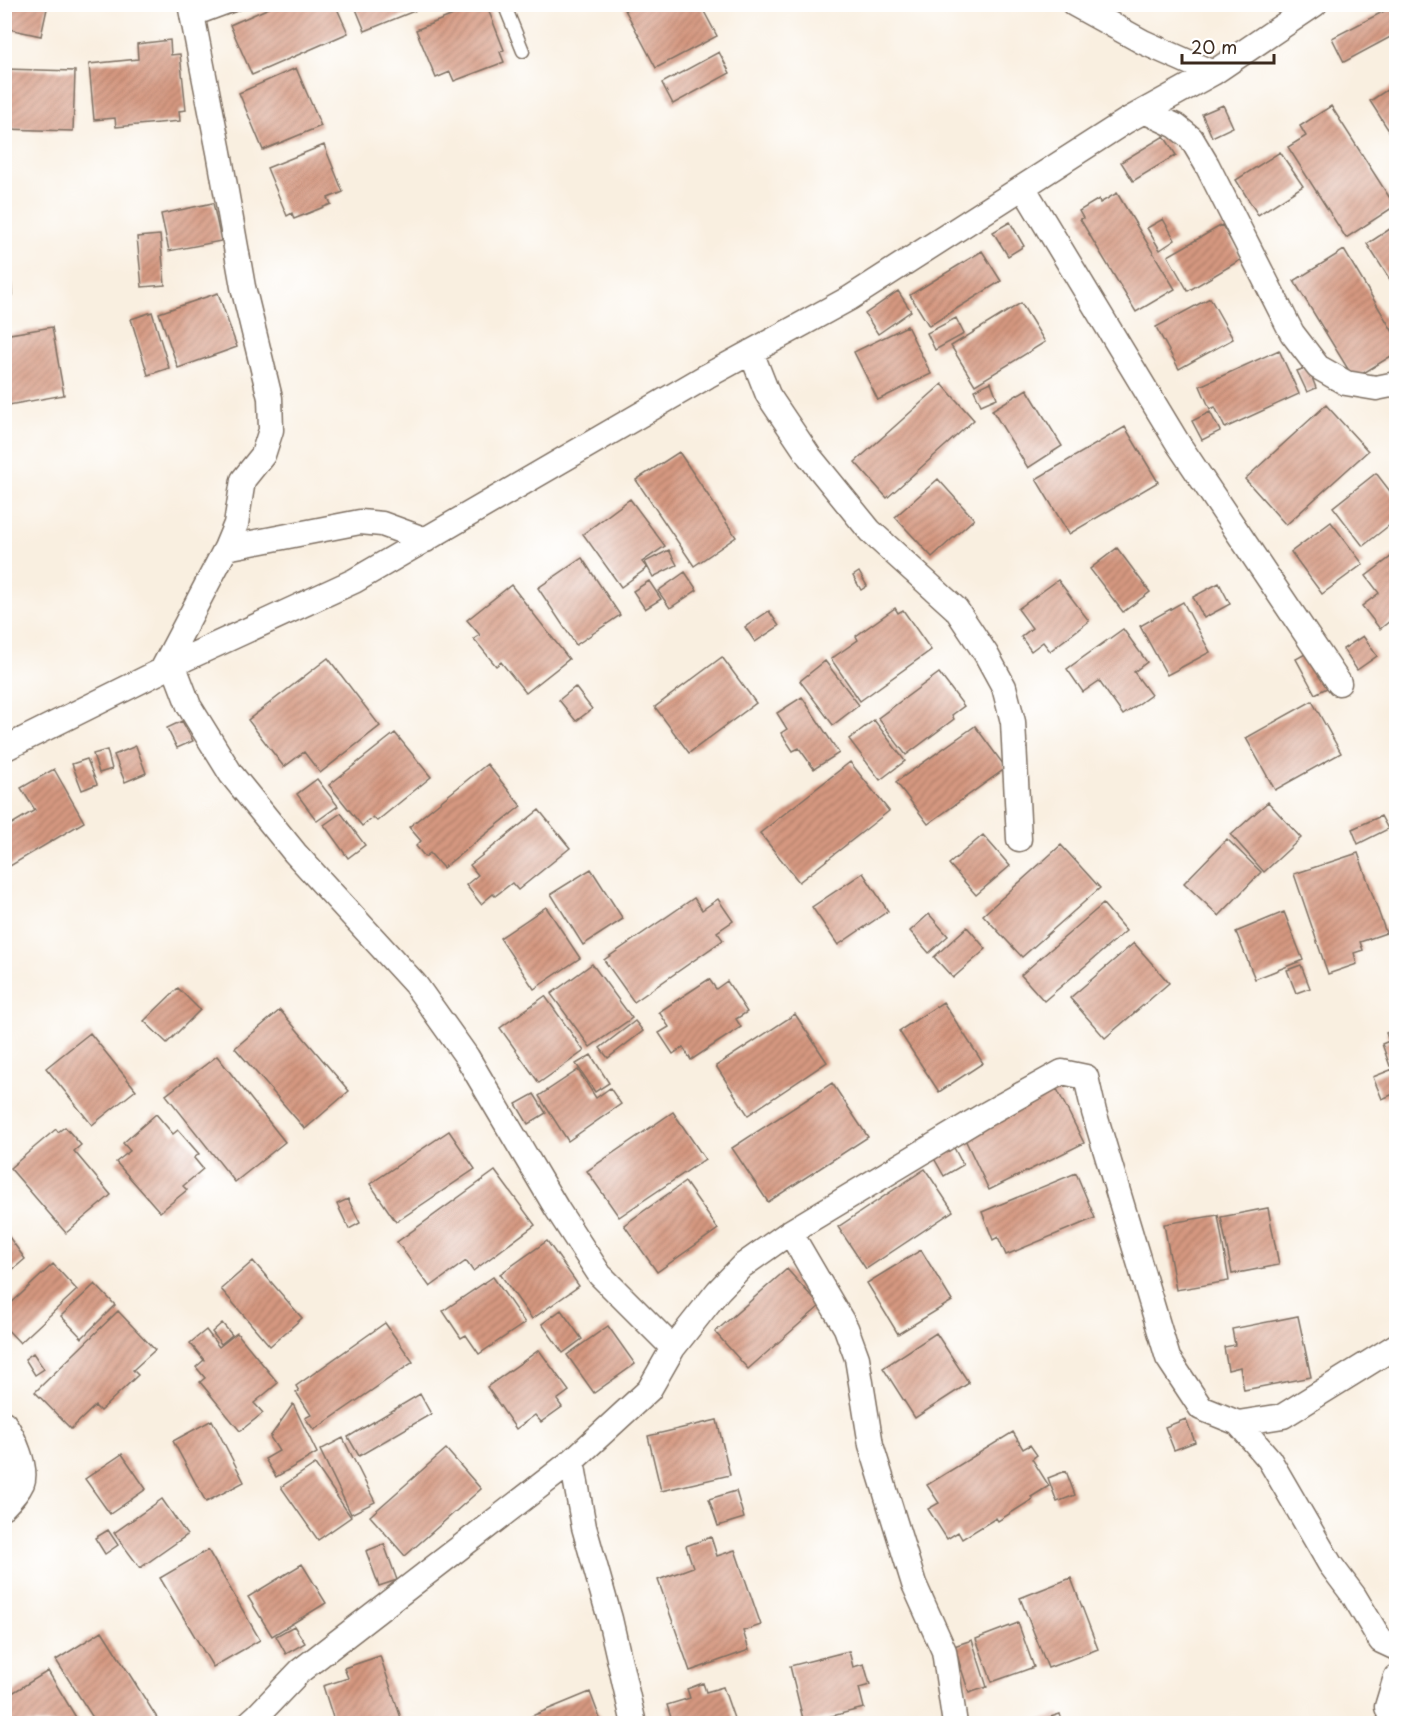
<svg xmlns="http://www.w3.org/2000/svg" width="1401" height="1728" font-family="'Playpen Sans',sans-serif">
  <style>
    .building { fill: url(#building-hatch) }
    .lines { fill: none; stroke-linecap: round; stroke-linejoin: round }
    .service-casing { stroke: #7e6f62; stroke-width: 15 }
    .minor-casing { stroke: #7e6f62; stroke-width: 27 }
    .service { stroke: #fff; stroke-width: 12 }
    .minor { stroke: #fff; stroke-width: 24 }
  </style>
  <defs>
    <pattern id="building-hatch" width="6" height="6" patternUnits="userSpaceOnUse" patternTransform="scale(1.5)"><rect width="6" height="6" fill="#d59880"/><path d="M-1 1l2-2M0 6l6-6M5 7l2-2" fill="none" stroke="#ae7c68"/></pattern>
  </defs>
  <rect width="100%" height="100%" fill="#fff"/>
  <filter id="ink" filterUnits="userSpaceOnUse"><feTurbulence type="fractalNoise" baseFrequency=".0167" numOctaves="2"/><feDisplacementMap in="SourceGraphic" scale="12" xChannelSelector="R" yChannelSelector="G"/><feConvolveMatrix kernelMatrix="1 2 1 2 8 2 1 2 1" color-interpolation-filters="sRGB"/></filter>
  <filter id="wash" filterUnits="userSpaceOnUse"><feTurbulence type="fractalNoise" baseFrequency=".008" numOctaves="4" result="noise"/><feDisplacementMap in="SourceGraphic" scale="24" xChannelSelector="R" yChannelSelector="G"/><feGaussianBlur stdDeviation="1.35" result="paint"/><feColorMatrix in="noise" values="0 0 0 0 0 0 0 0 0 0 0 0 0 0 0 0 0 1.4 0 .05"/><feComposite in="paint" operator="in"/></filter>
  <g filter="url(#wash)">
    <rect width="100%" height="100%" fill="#f9efe0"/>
    <g id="blocks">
      <!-- building -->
      <path class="building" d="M4,4H48L41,36L4,28Z
        M278,4H335L348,33L252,75L230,25Z
        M354,4H429V5L365,31Z
        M480,4H486L504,50L500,52L504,62L454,81L450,72L436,78L416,30Z
        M622,4H700L717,36L656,68Z
        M1394,6L1396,10V34L1344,62L1332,38Z
        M170,40L171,55L180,54L186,110L179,111L180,121L116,127L115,118L94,120L89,64L138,59L137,44Z
        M719,52L730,73L673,104L662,83Z
        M296,68L321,126L263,150L239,93Z
        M4,69L75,71L73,131L4,129Z
        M1396,84V142L1370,101Z
        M1223,105L1233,127L1212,137L1202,114Z
        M1331,106L1395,206L1346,238L1288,147L1306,136L1300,126Z
        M1164,136L1176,155L1133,181L1121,162Z
        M324,145L343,192L328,198L331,204L294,219L292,213L287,216L267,168Z
        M1280,152L1303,186L1258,215L1236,180Z
        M1117,193L1175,289L1136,312L1080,219L1083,218L1079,211L1099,199L1100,203Z
        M213,203L221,241L169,251L161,214Z
        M1163,219L1175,240L1160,250L1147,228Z
        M1010,222L1024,246L1008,256L993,232Z
        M1222,225L1242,259L1188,291L1168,256Z
        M1396,225V289L1367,244Z
        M4,234H8L12,295L4,296Z
        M160,235L165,285L142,287L137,237Z
        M1344,250L1396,337V353L1354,379L1294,281Z
        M982,251L1001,281L929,326L910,295Z
        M898,291L911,311L878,334L865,314Z
        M218,293L237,347L178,368L159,313Z
        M1210,298L1233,339L1179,369L1156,327Z
        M1021,303L1045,342L975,385L951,346Z
        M152,312L169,368L148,375L131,319Z
        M956,318L964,334L935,350L927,333Z
        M907,326L931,374L878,400L854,352Z
        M52,327L64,395L9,405L4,379V335Z
        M1279,350L1299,394L1225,428L1215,407L1210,409L1200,386Z
        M1308,367L1316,388L1307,392L1297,371Z
        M991,382L997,398L981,405L974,390Z
        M942,384L974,420L887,498L855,462Z
        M1027,389L1062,446L1028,468L992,410Z
        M1326,405L1368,451L1286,525L1245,479Z
        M1210,412L1220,431L1202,440L1192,421Z
        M1125,427L1158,482L1069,534L1036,479Z
        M679,452L736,537L694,566L636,480Z
        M1376,473L1396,499V520L1363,546L1333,507Z
        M938,479L974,519L932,557L895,517Z
        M630,499L665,546L642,562L647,568L621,587L583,534Z
        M1331,522L1363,564L1322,594L1291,552Z
        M1117,548L1150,592L1123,612L1090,569Z
        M669,550L677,565L653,577L645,562Z
        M1396,553V616L1380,629L1362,606L1379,593L1366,576Z
        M582,558L620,615L576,645L538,588Z
        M685,572L697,590L670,608L658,591Z
        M859,572L867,586L861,590L853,576Z
        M1058,580L1089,621L1050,651L1043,642L1031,651L1021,637L1032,628L1018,609Z
        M649,581L661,599L645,609L633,591Z
        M1219,583L1230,604L1204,618L1193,597Z
        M511,585L569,659L526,693L501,662L496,666L474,639L480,635L467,620Z
        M1183,602L1210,652L1167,675L1140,626Z
        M895,608L898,613L903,610L931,650L860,701L831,659L858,640L856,636Z
        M769,611L779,626L755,642L745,627Z
        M1123,629L1147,662L1134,672L1151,695L1123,715L1099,681L1083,692L1067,669Z
        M1363,636L1377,656L1357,670L1343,649Z
        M1309,652L1329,687L1315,694L1296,659Z
        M722,657L756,703L689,753L655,707Z
        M328,658L380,726L320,773L304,752L284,767L248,720Z
        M825,661L859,705L833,725L800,681Z
        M939,673L964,706L952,715L954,719L906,755L878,718Z
        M575,687L592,709L576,721L559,700Z
        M802,697L839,753L814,769L799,748L793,751L781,733L787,729L777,713Z
        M1312,701L1341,753L1275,790L1246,738Z
        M874,720L905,761L880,780L849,739Z
        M182,721L193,741L177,748L167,728Z
        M975,726L1006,768L928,824L896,782Z
        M395,733L431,777L377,821L373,817L362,826L329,785Z
        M136,746L146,773L125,782L114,755Z
        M107,750L112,769L99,773L93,754Z
        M87,759L97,784L82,790L72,764Z
        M850,762L889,811L799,882L760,833Z
        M487,764L521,806L443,868L430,853L425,857L416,846L421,841L409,827Z
        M54,769L84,822L5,869V828L35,810L21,788Z
        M317,779L338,806L317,821L297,794Z
        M1268,802L1301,838L1264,872L1231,835Z
        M539,810L570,848L518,890L512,883L495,896L493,894L481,904L466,885L478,875L470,865Z
        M341,813L365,845L348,858L324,825Z
        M1381,816L1388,829L1358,844L1352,829Z
        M983,835L1010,866L976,895L949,864Z
        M1227,839L1261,872L1219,916L1184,883Z
        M1061,845L1100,888L1022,957L983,915Z
        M1358,853L1386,933L1360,942L1363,950L1354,953L1357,964L1328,974L1294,874Z
        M591,869L623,919L583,945L551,894Z
        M863,873L888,911L838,945L812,907Z
        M694,898L702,910L718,899L733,921L717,932L723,940L634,1002L604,960Z
        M1103,904L1126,931L1044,1001L1021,975Z
        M546,907L580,958L534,989L500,938Z
        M1284,912L1303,960L1255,979L1236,932Z
        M929,914L948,936L929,953L910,931Z
        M967,927L986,949L953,978L934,957Z
        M1134,943L1169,983L1105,1038L1070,998Z
        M592,964L632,1018L590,1047L551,994Z
        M1301,965L1310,988L1296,993L1287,970Z
        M709,979L716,989L727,981L747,1012L736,1019L741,1027L691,1060L683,1047L673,1054L659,1033L669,1027L659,1012Z
        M178,988L200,1010L167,1043L144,1021Z
        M545,996L584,1051L539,1083L500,1028Z
        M943,1002L983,1063L939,1092L899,1031Z
        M280,1010L349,1091L305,1129L235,1048Z
        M795,1014L827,1062L748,1115L716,1066Z
        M635,1021L643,1031L608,1058L600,1048Z
        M1396,1029V1064L1390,1066L1382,1044L1389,1041L1386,1033Z
        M90,1033L136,1090L92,1125L46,1068Z
        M591,1055L609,1083L595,1092L576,1064Z
        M217,1056L285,1142L235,1182L166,1095Z
        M1393,1069L1396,1077V1093L1382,1099L1373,1077Z
        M578,1070L596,1098L610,1088L621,1104L568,1141L539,1096Z
        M832,1083L868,1137L768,1202L732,1148Z
        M1057,1089L1084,1143L989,1190L963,1135Z
        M534,1094L546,1113L528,1124L516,1104Z
        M673,1112L705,1159L619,1217L587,1171Z
        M156,1114L173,1134L178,1130L199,1154L194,1158L203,1169L183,1186L187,1190L160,1212L116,1162L130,1151L123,1143Z
        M65,1127L81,1145L74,1151L111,1195L66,1233L10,1168L56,1129L58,1132Z
        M449,1131L475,1169L396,1222L370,1184Z
        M951,1142L963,1165L944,1176L931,1153Z
        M925,1169L953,1211L866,1269L838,1227Z
        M495,1171L535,1225L473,1271L466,1261L430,1287L397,1242Z
        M1076,1173L1095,1218L1006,1255L998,1237L993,1240L982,1212Z
        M685,1182L718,1229L657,1272L624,1225Z
        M348,1199L360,1223L349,1229L337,1204Z
        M1268,1208L1279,1265L1232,1274L1221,1217Z
        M1218,1215L1229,1281L1176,1290L1164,1224Z
        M4,1230L25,1259L4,1277Z
        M547,1241L579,1286L532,1319L500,1274Z
        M921,1250L952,1301L898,1334L867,1283Z
        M253,1261L302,1318L270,1346L221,1289Z
        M53,1264L77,1290L20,1343L4,1326V1310Z
        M787,1269L820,1306L748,1369L715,1332Z
        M493,1277L525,1323L479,1354L466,1335L461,1338L443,1311Z
        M95,1284L115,1305L82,1338L61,1316Z
        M561,1310L582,1339L563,1353L542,1324Z
        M118,1311L155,1350L133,1370L138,1375L100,1411L95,1406L71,1429L35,1392Z
        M1298,1316L1311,1377L1244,1390L1240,1367L1228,1370L1224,1347L1235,1345L1232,1329Z
        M222,1323L232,1335L221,1344L212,1332Z
        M385,1323L413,1362L314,1430L305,1418L311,1415L296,1392L299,1391L296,1386Z
        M608,1326L635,1364L594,1393L567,1355Z
        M206,1330L219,1347L237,1333L278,1383L254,1403L263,1413L240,1431L200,1382L205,1378L196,1367L204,1360L190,1343Z
        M936,1333L969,1383L915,1418L883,1368Z
        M539,1350L569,1391L557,1400L562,1407L541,1422L535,1415L516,1429L487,1387Z
        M33,1353L44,1369L35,1375L25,1359Z
        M420,1394L431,1414L359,1456L348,1437Z
        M293,1404L317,1453L276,1477L265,1459L279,1451L270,1437Z
        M1186,1419L1195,1442L1174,1450L1165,1427Z
        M212,1420L244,1482L206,1502L173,1441Z
        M717,1420L730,1475L661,1491L648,1436Z
        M1013,1432L1023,1449L1030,1445L1037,1455L1032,1459L1049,1486L1031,1497L1033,1499L998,1521L996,1518L962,1539L958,1532L947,1539L928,1509L939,1503L927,1485Z
        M343,1438L375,1502L351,1514L320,1450Z
        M446,1449L481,1489L405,1556L370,1516Z
        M122,1454L146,1489L110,1514L85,1479Z
        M315,1464L351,1517L318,1540L281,1487Z
        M1066,1471L1075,1495L1057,1502L1048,1478Z
        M736,1491L744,1518L718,1526L709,1499Z
        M162,1499L187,1535L140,1568L114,1533Z
        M108,1530L118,1545L105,1554L95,1538Z
        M711,1537L717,1556L735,1550L761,1625L743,1631L749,1650L690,1671L658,1580L693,1567L686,1546Z
        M384,1544L397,1580L379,1586L366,1551Z
        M208,1550L260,1640L213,1667L160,1578Z
        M302,1564L326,1603L272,1636L248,1597Z
        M1071,1578L1098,1649L1048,1668L1020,1598Z
        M1018,1623L1034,1667L992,1682L976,1639Z
        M294,1626L305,1643L286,1654L276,1636Z
        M102,1631L161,1724H97L56,1660Z
        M972,1640L987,1687L969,1693L954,1646Z
        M849,1651L853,1667L864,1664L870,1685L859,1688L864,1708L804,1723L790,1666Z
        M380,1656L403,1724H335L323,1686L348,1678L344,1668Z
        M48,1671L80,1724H6L4,1698Z
        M703,1683L706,1692L723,1687L736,1724H673L667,1705L690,1698L687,1689Z
        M590,1692L602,1724H535L532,1716Z
        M1060,1714L1063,1724H1031V1723Z"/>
    </g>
  </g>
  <g filter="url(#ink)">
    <use href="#blocks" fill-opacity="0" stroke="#7e6f62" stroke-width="1.5"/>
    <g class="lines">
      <defs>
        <path id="service" d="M504,4L523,51
          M194,20L237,4"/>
        <path id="minor" d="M1074,4L1143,42L1213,73
          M1144,111L1176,126L1191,138L1207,165L1292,333L1318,367L1346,383L1376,388L1396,384
          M1023,187L1179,445L1339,683
          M751,352L768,395L809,456L870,531L956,609L986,654L1004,687L1013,722L1019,839
          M226,548L360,522L382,524L426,540
          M173,664L189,706L231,774L295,853L415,984L467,1057L557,1209L600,1275L673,1348
          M162,670L226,548L236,524L243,480L263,455L271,430L270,398L243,287L219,152L190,4
          M4,749L189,657L354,581L707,376L850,298L1126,121L1213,73L1315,4
          M790,1232L846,1328L857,1358L871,1445L914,1584L944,1651L955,1724
          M4,1423C13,1436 28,1468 22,1483C18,1492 11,1499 4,1506
          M1238,1423L1269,1459L1330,1564L1354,1596L1381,1641L1396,1648
          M572,1461L584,1527L610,1619L634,1724
          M248,1724L257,1716L300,1671L572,1461L649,1390L673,1348L718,1291L742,1266L790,1232L981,1117L1062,1072L1086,1077L1094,1112L1168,1358L1201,1408L1238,1423L1283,1416L1396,1346
          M1393,1724L1387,1707L1396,1677"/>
      </defs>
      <!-- service casing -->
      <use href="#service" class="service-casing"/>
      <!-- minor casing -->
      <use href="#minor" class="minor-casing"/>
      <!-- service -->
      <use href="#service" class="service"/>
      <!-- minor -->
      <use href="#minor" class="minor"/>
    </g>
  </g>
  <!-- margin -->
  <rect width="1401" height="1728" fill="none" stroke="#fff" stroke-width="24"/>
  <!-- scale -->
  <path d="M1182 54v9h92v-9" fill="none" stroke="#3b2a1e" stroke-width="3"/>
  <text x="1191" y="54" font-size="18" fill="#3b2a1e" stroke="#ffffff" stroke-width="4.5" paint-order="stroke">20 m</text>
</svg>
